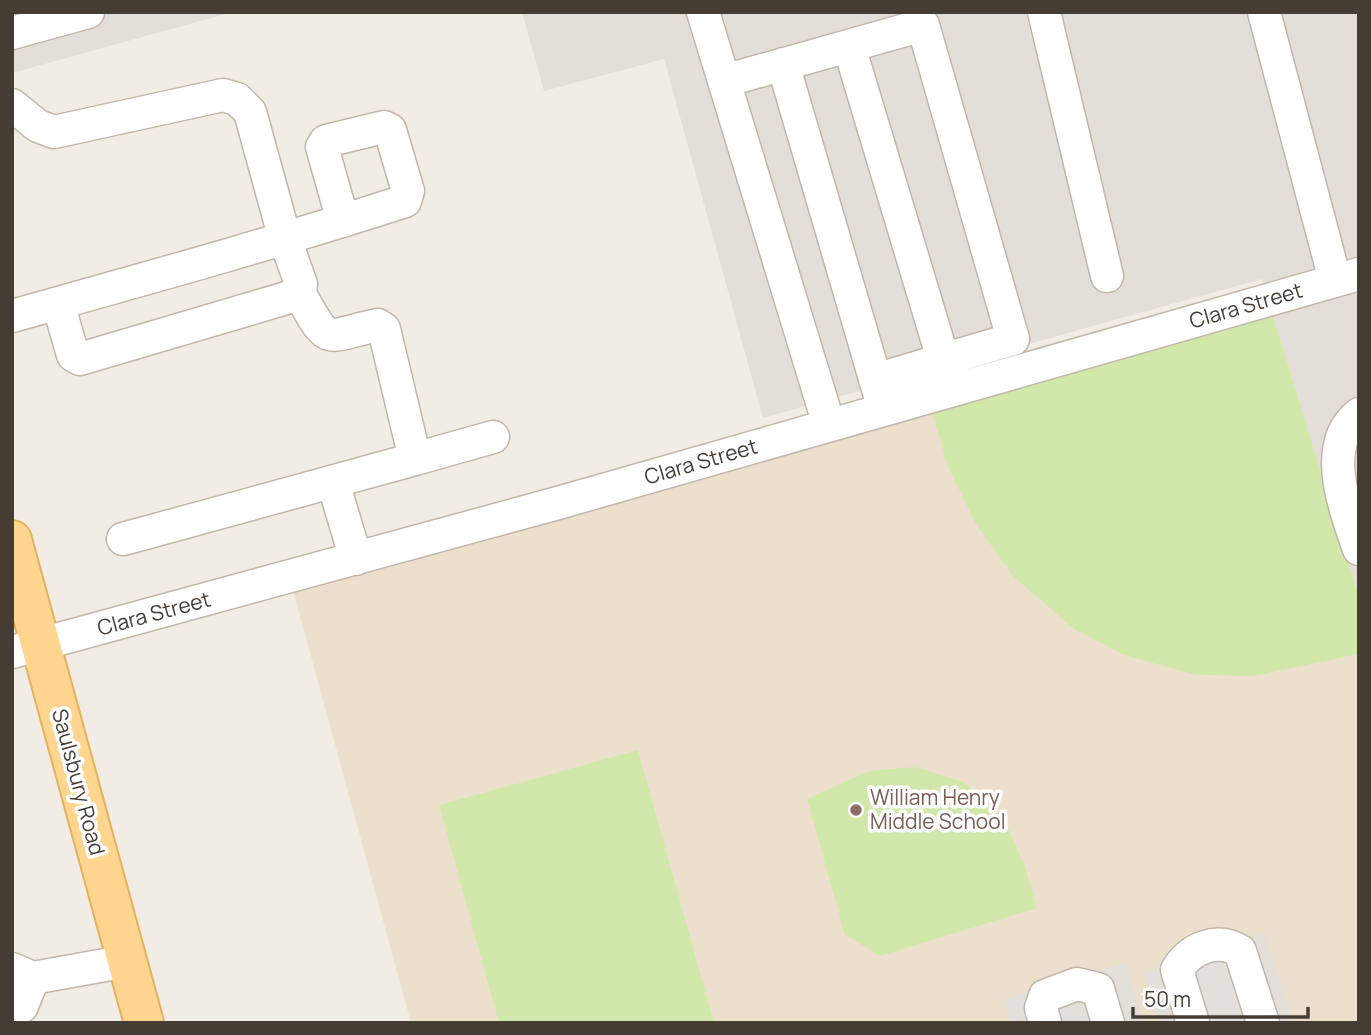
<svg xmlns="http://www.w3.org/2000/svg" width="1371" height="1035" font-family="Manrope,sans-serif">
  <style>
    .industrial { fill: #e4ded9 }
    .education { fill: #ece0cd }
    .green { fill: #d2e8ab }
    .parking { fill: #e3e0dc }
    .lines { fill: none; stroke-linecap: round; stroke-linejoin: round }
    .minor-casing { stroke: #c1b6a9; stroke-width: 35 }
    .major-casing { stroke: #e6b05e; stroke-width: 42 }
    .minor { stroke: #fff; stroke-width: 32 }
    .major { stroke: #ffd590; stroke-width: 38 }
    .education-dot { fill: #8d6e63; stroke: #fff; stroke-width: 2.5 }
    .labels { text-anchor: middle; stroke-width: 7; stroke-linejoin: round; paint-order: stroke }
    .street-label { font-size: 21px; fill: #453c34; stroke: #fff }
    .education-label { font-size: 21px; fill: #785e54; stroke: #fff; text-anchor: start }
  </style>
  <rect width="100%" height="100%" fill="#f2ede4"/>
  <!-- industrial -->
  <path class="industrial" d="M12,12H233L12,73Z
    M522,12H1359V596L1262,279L763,418L664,59L544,91Z"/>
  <!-- education -->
  <path class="education" d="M1271,309L1359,596V1023H411L293,590Z"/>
  <!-- green -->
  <path class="green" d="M1271,309L1359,596V654L1253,676L1196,675L1124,655L1074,629L1014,577L977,526L949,469L930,407Z
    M638,750L714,1023H499L439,805Z
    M914,767L964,782L1005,822L1024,864L1037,908L880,956L845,935L807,799L869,771Z"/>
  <!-- parking -->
  <path class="parking" d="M1265,933L1293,1023H1158L1144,973Z
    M1125,963L1143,1023H1011L1004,1000Z"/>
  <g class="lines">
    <defs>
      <path id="minor" d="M703,12L829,425
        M1044,12L1107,276
        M1264,12L1335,280
        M12,33L88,12
        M849,46L949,379
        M783,64L881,399
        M724,81L923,25L1013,339L875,380
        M12,105L38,126L54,132L223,95L237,99L250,112L285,239L301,284L300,294L80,359L73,355L58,303
        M12,316C144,279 275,243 405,201L408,191L390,130L384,127L326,141L322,147L343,221
        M1359,414C1320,445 1345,509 1359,549
        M415,459L493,437
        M333,482L356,559
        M123,539L415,459L384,329L378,325C324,336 330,349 300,294
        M12,652L558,503L1359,274
        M12,969L33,978L127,961
        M12,1008L22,1006L33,978
        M1045,1023L1041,1008L1045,996L1077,984L1098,989L1108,1023
        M1193,1023L1177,970C1190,948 1217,937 1240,951L1263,1023"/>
      <path id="major" d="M12,540L144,1023"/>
    </defs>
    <!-- minor casing -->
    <use href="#minor" class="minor-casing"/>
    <!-- major casing -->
    <use href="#major" class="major-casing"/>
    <!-- minor -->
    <use href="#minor" class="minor"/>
    <!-- major -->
    <use href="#major" class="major"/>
  </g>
  <!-- markers -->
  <circle class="education-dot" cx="856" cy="810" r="7"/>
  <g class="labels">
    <!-- street labels -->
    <g class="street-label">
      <text transform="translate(1246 306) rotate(-16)" y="7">Clara Street</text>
      <text transform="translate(701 462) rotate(-16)" y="7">Clara Street</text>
      <text transform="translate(154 614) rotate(-15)" y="7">Clara Street</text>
      <text transform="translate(78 782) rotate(75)" y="7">Saulsbury Road</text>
    </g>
    <!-- education labels -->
    <g class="education-label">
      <text x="870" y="805">William Henry<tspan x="870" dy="24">Middle School</tspan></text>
    </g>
  </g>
  <!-- border -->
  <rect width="1371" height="1035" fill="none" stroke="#453c34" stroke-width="28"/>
  <!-- scale -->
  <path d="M1133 1007v10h175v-10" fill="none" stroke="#453c34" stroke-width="3.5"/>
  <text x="1144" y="1007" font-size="21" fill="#453c34" stroke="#ffffff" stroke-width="5" paint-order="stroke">50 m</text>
</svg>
